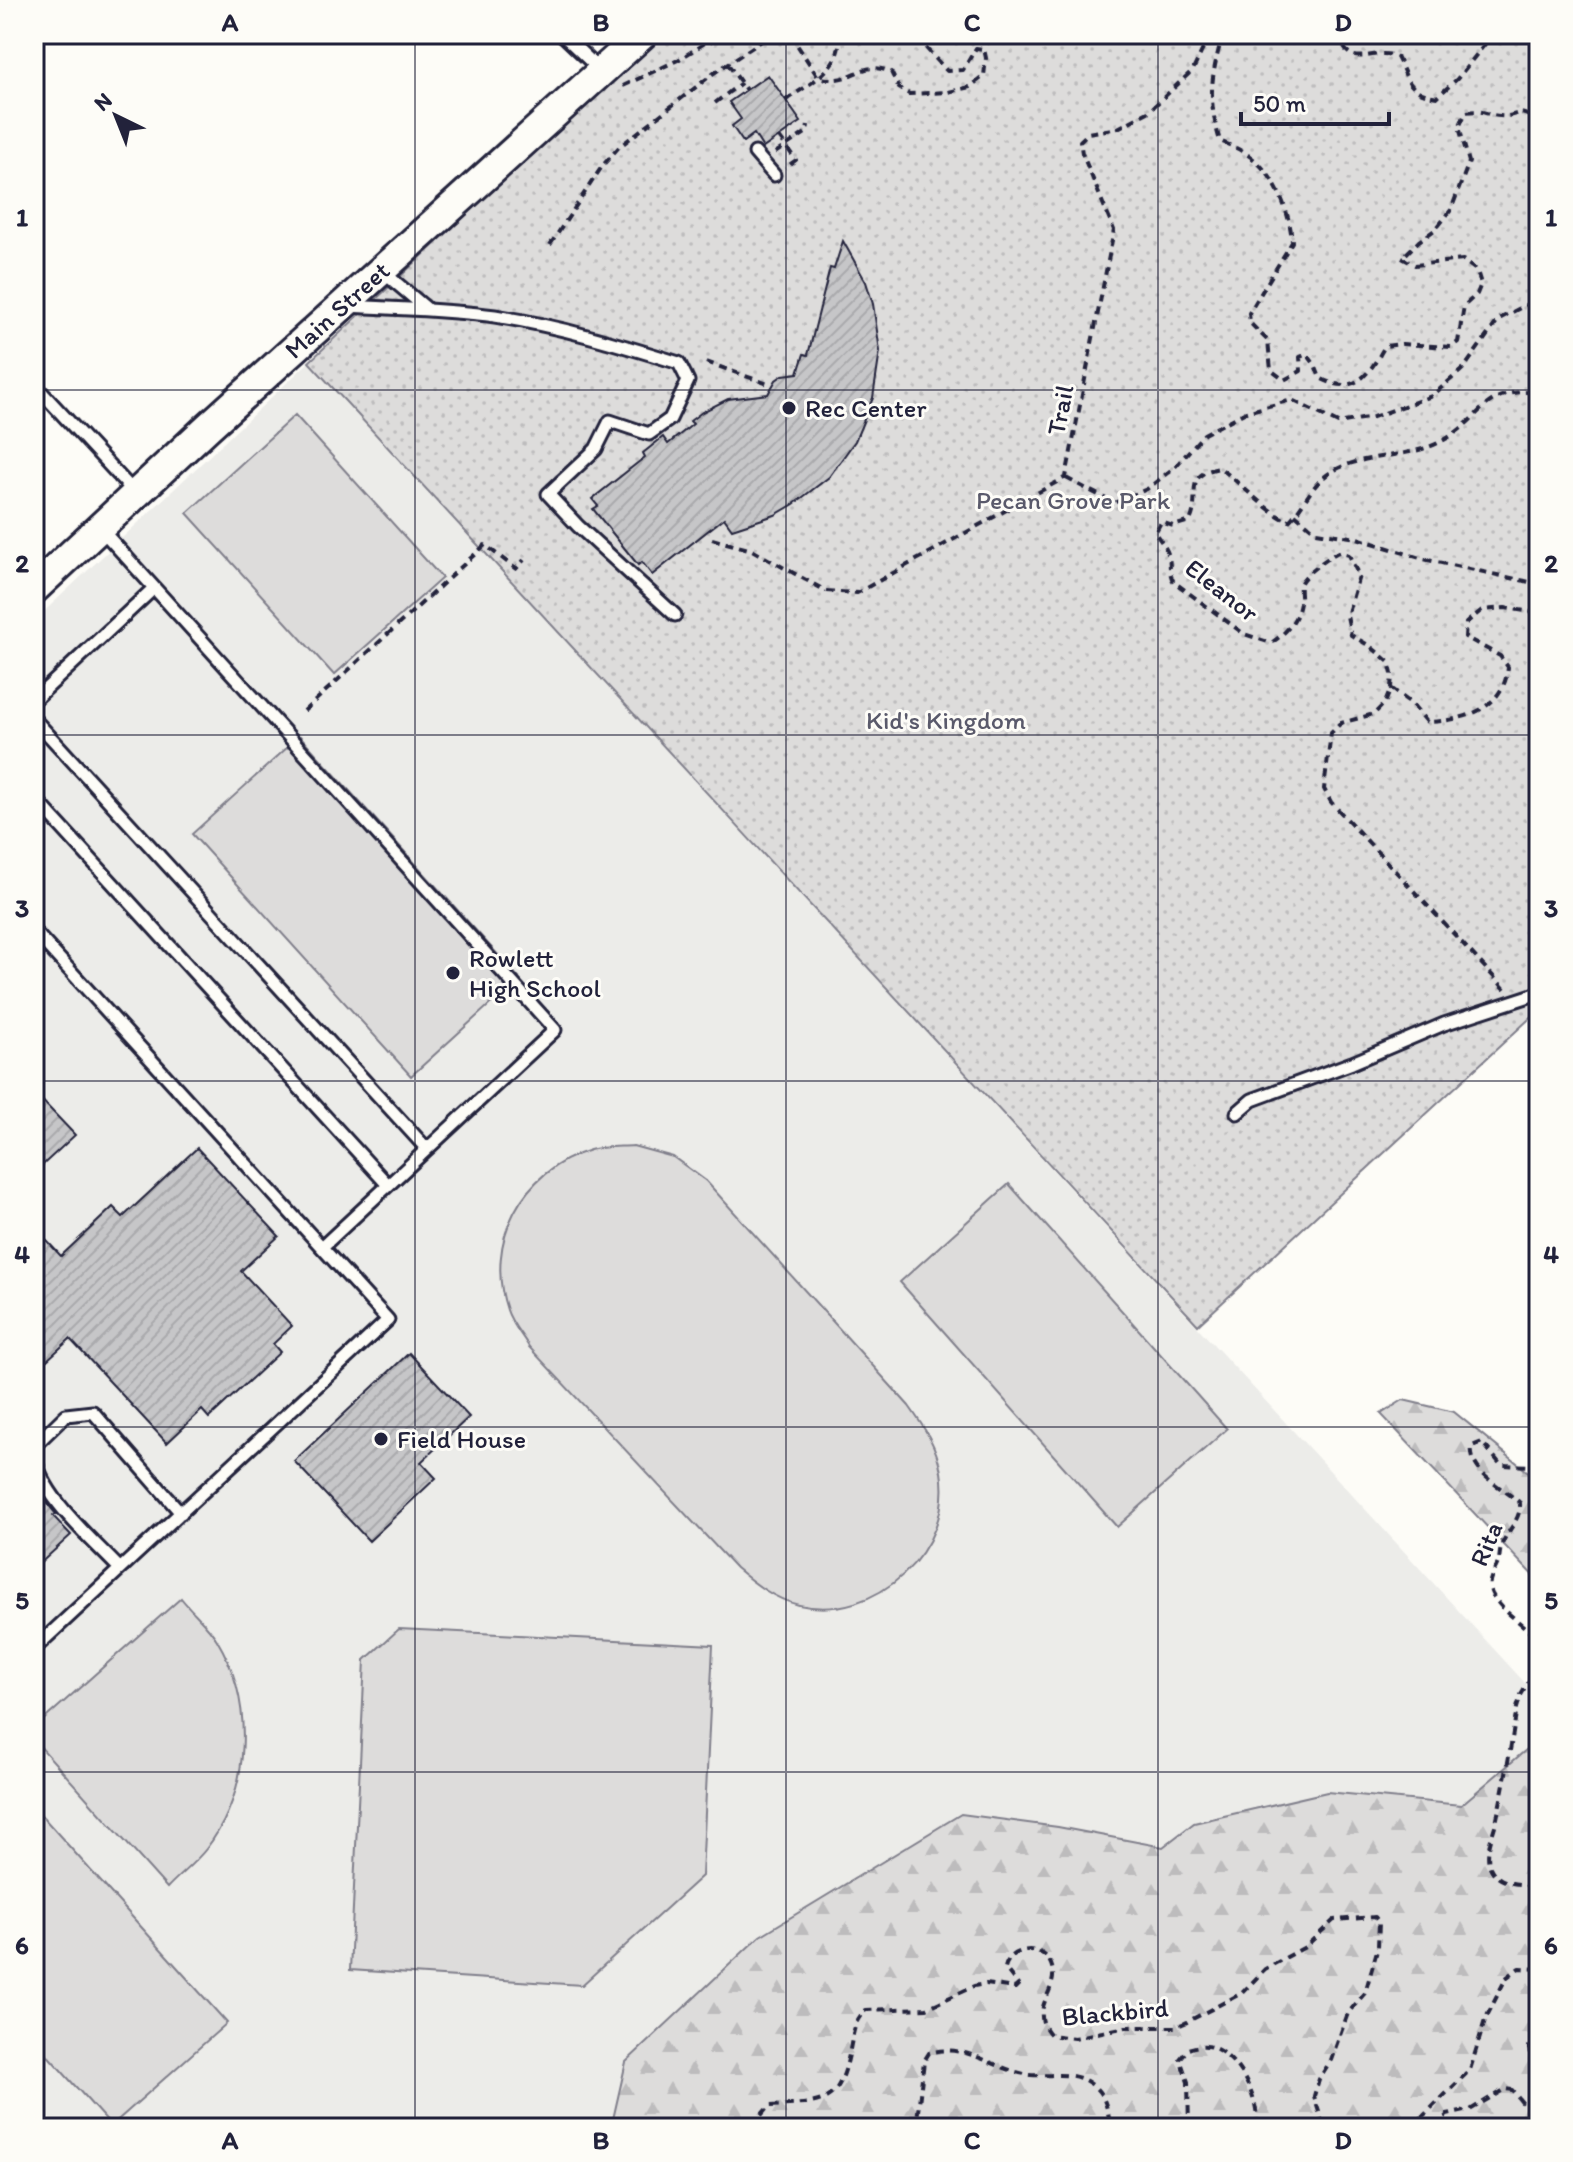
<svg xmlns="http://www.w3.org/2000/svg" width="1573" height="2162" font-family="Itim,sans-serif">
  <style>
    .built { fill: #ecece9 }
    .green { fill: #dddcdb; stroke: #807f8b; stroke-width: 2 }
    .forest { fill: url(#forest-firs); stroke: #807f8b; stroke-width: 2 }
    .park { fill: url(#park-dots); stroke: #807f8b; stroke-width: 2 }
    .building { fill: url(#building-hatch); stroke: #22223b; stroke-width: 2 }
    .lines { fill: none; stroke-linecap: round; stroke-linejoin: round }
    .service-casing { stroke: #22223b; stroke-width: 17 }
    .tertiary-casing { stroke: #22223b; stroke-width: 34 }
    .path { stroke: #22223b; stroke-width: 4; stroke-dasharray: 8 6; stroke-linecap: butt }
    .service { stroke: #fdfcf7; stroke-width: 11 }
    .tertiary { stroke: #fdfcf7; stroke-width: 28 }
    .grid { fill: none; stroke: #22223b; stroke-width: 2; stroke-opacity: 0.55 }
    .poi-dot { fill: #22223b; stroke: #fdfcf7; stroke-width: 3 }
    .labels { text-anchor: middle; stroke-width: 6; stroke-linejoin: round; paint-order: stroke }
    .street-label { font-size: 26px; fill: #22223b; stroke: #fdfcf7 }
    .poi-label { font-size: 26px; fill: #22223b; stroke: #fdfcf7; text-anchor: start }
    .park-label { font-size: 26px; fill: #5a5a6b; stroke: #fdfcf7 }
    .neatline { fill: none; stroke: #22223b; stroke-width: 3 }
    .grid-label { font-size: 26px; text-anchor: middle; font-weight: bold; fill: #22223b }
  </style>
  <defs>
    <pattern id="forest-firs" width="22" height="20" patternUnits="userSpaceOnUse" patternTransform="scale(2)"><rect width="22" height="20" fill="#dddcdb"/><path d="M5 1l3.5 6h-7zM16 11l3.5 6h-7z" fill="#bdbcbd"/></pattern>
    <pattern id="park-dots" width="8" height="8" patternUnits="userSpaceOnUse" patternTransform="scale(2)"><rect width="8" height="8" fill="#dddcdb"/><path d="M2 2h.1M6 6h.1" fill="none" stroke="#bdbcbd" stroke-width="1.8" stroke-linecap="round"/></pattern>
    <pattern id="building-hatch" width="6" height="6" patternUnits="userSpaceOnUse" patternTransform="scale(2)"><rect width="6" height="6" fill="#c6c6c8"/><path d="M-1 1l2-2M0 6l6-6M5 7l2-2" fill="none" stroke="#aaaaad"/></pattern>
  </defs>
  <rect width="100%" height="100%" fill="#fdfcf7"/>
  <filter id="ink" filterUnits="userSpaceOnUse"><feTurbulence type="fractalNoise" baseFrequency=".0125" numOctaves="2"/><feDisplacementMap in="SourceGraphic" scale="16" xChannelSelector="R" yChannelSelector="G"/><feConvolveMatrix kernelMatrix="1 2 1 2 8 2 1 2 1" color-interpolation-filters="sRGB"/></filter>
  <g filter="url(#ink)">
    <!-- built -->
    <path class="built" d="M309,362L1539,1698V1739L1461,1805L1327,1792L1194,1823L1163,1847L1058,1827L961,1814L760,1936L626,2062L611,2128H58L34,2103V621Z"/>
    <!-- green -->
    <path class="green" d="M295,415L442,578L334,675L187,513Z
      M300,736L519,978L411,1076L192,834Z
      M633,1146L673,1157L706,1181L909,1406C924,1427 937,1446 941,1472C954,1549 876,1623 799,1605C774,1599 755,1584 736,1568L529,1347C522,1335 511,1323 507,1310C484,1242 522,1170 590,1150C603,1146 620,1147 633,1146Z
      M1009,1184L1227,1429L1117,1527L900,1282Z
      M181,1598C192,1612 208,1625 217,1640C255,1703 251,1791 206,1849C195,1863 179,1875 167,1888L37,1743L40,1723Z
      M399,1629L713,1645L702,1876L582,1985L350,1970L365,1660Z
      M34,1807L227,2023L111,2126L34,2040Z"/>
    <!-- forest -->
    <path class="forest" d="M1403,1400L1454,1412L1527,1471L1539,1475V1582L1381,1414Z
      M1539,1739V2128H611L626,2062L760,1936L961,1814L1058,1827L1163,1847L1194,1823L1327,1792L1461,1805Z"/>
    <!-- park -->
    <path class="park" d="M659,34H1539V1010L1198,1325L309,362Z"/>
    <!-- building -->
    <path class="building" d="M768,75L801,122L763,148L754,134L743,142L732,126L741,119L729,102Z
      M843,241L866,282L873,304L880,351L873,398L855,441L829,477L794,504L775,515L732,529L724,518L652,575L642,562L638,565L593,509L598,506L592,499L645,457L643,453L663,437L668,444L693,424L690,421L702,412L728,399L768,394L776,380L783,375L798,373L804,354L808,355L830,268L834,269Z
      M34,1092L75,1135L34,1173Z
      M197,1148L279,1236L241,1271L292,1326L273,1344L280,1352L209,1418L202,1410L167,1443L70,1339L34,1372V1227L61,1256L113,1207L123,1217Z
      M409,1353L469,1417L421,1462L436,1478L369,1541L294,1461Z
      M34,1487L56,1514L53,1516L71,1535L34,1569Z"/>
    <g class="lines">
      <defs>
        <path id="service" d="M562,34L601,71
          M755,153L774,175
          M382,271L427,309
          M348,306C397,309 446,309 495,316C558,326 618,344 679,363L688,381L670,419L649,434L610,421L596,449L548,494L578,526L675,615
          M34,384L136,494
          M100,528L555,1030L322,1247
          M34,700L154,588
          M34,719L427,1149
          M34,797L388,1185
          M34,931L388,1320L34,1649
          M1237,1113L1252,1100L1352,1063L1444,1024L1539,993
          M34,1446L66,1415L93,1412L181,1513
          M34,1453C40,1496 91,1538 120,1569"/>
        <path id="tertiary" d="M34,589L208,427L643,34"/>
      </defs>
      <!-- service casing -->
      <use href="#service" class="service-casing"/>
      <!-- tertiary casing -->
      <use href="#tertiary" class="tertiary-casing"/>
      <!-- path -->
      <path class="path" d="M790,34L818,77C855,87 857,58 891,72L899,88L909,94L948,92L970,87L984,76L986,58L984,49L976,48L963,70L947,71L925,47L919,34
        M1223,34C1211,76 1207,98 1220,141C1228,145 1236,147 1243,152C1273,168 1290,210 1292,242L1249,313L1250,323L1268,341L1271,370L1284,380L1301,371L1300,357L1307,354L1315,365L1320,378C1355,397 1369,374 1385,346L1402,344L1451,347L1458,342L1464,306L1477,294L1481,284L1477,271L1463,260L1415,265L1402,258L1419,241L1436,229L1451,210L1469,162L1459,127L1466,112C1485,109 1484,115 1500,116C1520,118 1515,105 1539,122L1536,140L1539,180
        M1339,34C1349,75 1374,45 1397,57C1409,80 1407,92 1437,97L1457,79L1493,34
        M1531,34L1539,40
        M728,64L746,90
        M623,86L678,60L705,43L738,34
        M786,100C809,84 844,67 839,34
        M715,103L741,83
        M779,137L796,160L785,168
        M775,153L807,132L808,125
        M550,245L603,165L619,147L714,73L772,34
        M706,362L768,384
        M1066,478L1114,503L1147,489L1175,467L1204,434L1246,412L1292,400L1338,423L1373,417L1432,396L1464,368L1499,319L1539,298
        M1295,514L1316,532L1357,538L1423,559L1539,584
        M712,539L752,550L826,591L857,593L1066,477L1114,230L1082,153L1080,141L1088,133L1118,128L1148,112L1193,70L1210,34
        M1391,688L1413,705L1427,722C1464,721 1504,709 1508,667L1500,656L1465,637L1466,623L1482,610L1505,608L1539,613
        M304,711L485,545L516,569L524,560
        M1505,989L1331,802L1324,789L1331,733L1341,723L1374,714L1385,703L1391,688L1392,674L1389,662L1370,646L1351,635L1347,616L1359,576L1349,555L1338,552C1329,557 1302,575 1300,585C1299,590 1301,598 1300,603C1297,621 1285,634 1271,643L1244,634L1174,582C1168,573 1171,567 1169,557C1167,548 1160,540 1155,533L1161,522L1173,526L1190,521C1202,496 1181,474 1220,468C1238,481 1270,515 1289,521C1305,505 1312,482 1333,471C1365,453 1407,459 1440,442C1483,421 1481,386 1539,393
        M1539,1461L1530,1466L1501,1465L1482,1442L1472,1446C1468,1473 1504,1488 1520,1503C1521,1519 1509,1528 1503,1542C1500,1548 1500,1553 1499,1560C1495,1573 1485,1580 1492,1594C1503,1614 1527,1624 1539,1644
        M1539,1665L1521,1695L1517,1708C1511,1745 1505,1782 1497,1818C1494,1833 1484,1851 1490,1867C1498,1886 1522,1884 1539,1885
        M1539,2019L1529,2047L1531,2062L1539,2067
        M756,2128L758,2119L769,2106C826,2103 840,2106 851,2044C854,2030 855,2019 866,2010L927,2008L974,1986L986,1984L1015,1988L1018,1985L1005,1968C1009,1948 1040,1943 1050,1962C1064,1990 1025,2007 1051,2035L1074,2038L1126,2027H1175L1185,2023L1242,1993L1265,1969L1305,1947L1334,1920L1375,1917L1379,1922L1378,1947L1365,1993L1348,2013L1331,2060L1319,2079L1314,2096L1324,2128
        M916,2128L924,2061L929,2053C968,2042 995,2071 1031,2075C1053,2077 1072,2070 1091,2084C1107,2096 1107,2110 1111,2128
        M1189,2128L1188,2082L1180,2059L1188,2049C1194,2047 1201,2045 1207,2046C1236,2050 1262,2102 1256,2128
        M1411,2128L1470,2070L1485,2020L1506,1978L1519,1968L1539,1969
        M1435,2128L1447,2115L1470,2110L1505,2089L1512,2090L1527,2109L1539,2116"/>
      <!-- service -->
      <use href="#service" class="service"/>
      <!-- tertiary -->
      <use href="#tertiary" class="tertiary"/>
    </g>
  </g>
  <!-- grid -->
  <path class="grid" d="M415,34V2128M786,34V2128M1158,34V2128M34,390H1539M34,735H1539M34,1081H1539M34,1427H1539M34,1772H1539"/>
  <!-- markers -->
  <g class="poi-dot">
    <circle cx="789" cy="408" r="8"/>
    <circle cx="453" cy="973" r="8"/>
    <circle cx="381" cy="1439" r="8"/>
  </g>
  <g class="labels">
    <!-- street labels -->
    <g class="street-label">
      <text transform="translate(337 310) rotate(-42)" y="9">Main Street</text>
      <text transform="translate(1060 410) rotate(-79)" y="9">Trail</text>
      <text transform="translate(1222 590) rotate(38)" y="9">Eleanor</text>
      <text transform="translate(1486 1544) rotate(-67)" y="9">Rita</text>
      <text transform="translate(1115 2012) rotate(-5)" y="9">Blackbird</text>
    </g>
    <!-- poi labels -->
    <g class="poi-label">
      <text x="805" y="417">Rec Center</text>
      <text x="469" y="967">Rowlett<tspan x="469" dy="30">High School</tspan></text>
      <text x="397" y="1448">Field House</text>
    </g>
    <!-- park labels -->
    <g class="park-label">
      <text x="1073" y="509">Pecan Grove Park</text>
      <text x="946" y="729">Kid's Kingdom</text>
    </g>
  </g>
  <!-- margin -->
  <rect width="1573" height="2162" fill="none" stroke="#fdfcf7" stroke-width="88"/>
  <!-- north arrow -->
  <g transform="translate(116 116) rotate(317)" stroke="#fdfcf7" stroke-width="6" paint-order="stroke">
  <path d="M0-6L14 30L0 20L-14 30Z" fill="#22223b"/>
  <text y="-12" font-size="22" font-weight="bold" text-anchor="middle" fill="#22223b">N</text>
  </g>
  <!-- scale -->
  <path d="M1241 112v12h148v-12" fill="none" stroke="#22223b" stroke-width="4"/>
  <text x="1253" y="112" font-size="24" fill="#22223b" stroke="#fdfcf7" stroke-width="6" paint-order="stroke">50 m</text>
  <rect x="44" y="44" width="1485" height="2074" class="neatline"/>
  <g class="grid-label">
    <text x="230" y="31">A</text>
    <text x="601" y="31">B</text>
    <text x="972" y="31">C</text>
    <text x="1343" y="31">D</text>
    <text x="22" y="226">1</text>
    <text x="1551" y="226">1</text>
    <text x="22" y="572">2</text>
    <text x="1551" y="572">2</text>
    <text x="22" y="917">3</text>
    <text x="1551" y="917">3</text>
    <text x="22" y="1263">4</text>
    <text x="1551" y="1263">4</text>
    <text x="22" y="1609">5</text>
    <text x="1551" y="1609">5</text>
    <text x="22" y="1954">6</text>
    <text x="1551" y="1954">6</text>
    <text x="230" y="2149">A</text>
    <text x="601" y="2149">B</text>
    <text x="972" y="2149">C</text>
    <text x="1343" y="2149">D</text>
  </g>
</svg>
